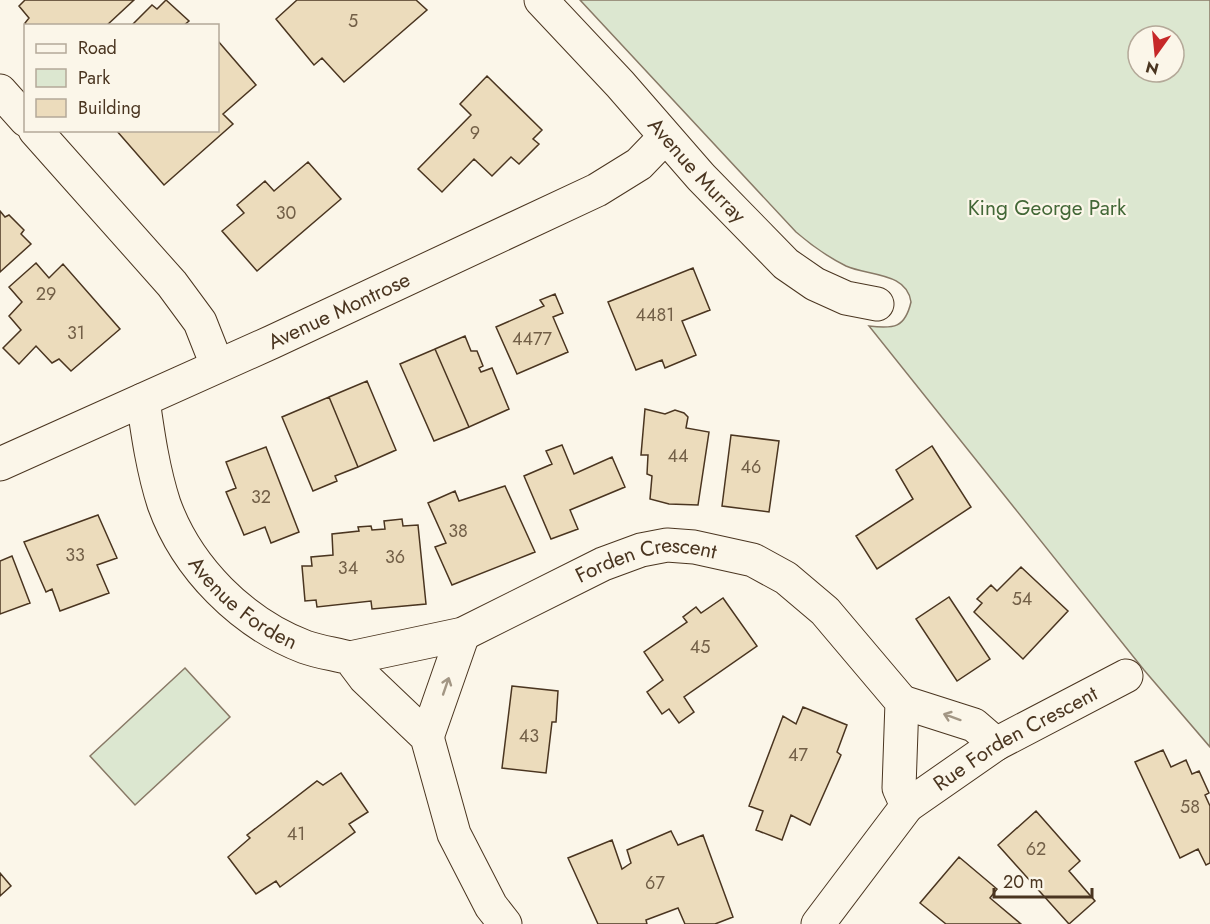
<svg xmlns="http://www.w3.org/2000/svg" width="1210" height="924" font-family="Jost,sans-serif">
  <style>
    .green { fill: #dce7d0; stroke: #887966; stroke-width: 1.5; fill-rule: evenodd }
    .building { fill: #ecdcbc; stroke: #4a3520; stroke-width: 1.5 }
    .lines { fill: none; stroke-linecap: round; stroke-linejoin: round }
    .minor-casing { stroke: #4a3520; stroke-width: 35 }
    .minor { stroke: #fbf6e9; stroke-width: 33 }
    .oneway { stroke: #a29684 }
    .labels { text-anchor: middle; stroke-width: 4.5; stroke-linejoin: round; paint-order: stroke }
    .number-label { font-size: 18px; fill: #725f47 }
    .street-label { font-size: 21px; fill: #4a3520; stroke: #fbf6e9 }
    .park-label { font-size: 21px; fill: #436837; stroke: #fbf6e9 }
  </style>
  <rect width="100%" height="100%" fill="#fbf6e9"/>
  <!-- green -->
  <path class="green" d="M580,0H1210V747L1144,670L869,326C894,329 905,328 911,302C907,272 868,276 846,266C828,257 811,245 796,232ZM1138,36H1174V72H1138Z
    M185,668L230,717L135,805L90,756Z"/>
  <!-- building -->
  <path class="building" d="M25,0H134L106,26H27L25,23L29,18L19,6Z
    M166,0L189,21L183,26H131L152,5L157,9Z
    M297,0H416L427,10L344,82L322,58L314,65L276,19Z
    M218,41L256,85L223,114L233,124L164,185L116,130H218Z
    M487,76L542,130L533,139L539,144L519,164L511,157L492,176L474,159L442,192L418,169L471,115L460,104Z
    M308,162L341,199L257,271L222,231L244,213L237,205L265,181L274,191Z
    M0,211L5,217L9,215L24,230L21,234L31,244L0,272Z
    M36,263L49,278L63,264L120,329L71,371L59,359L52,363L36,346L19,364L3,348L21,330L9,316L22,302L9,287Z
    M693,268L710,310L682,321L696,355L665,368L662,360L636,370L608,302Z
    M555,294L563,313L553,317L568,352L517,374L496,327L544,306L540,300Z
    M465,336L471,351H477L483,366L479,368L481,372L492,368L509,409L469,427L435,349Z
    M435,349L469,427L434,441L400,364Z
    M367,381L396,450L358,467L329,397Z
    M329,397L358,467L335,476L337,481L313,491L282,417Z
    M645,409L665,414L675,410L684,413L688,417L686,428L709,432L698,505L669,504L650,499L652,476L647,474L648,455H641Z
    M731,435L779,441L769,512L722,506Z
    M562,445L574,474L612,457L625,487L570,510L578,529L551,539L524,476L552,464L546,451Z
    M932,446L971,507L877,569L856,536L913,499L896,470Z
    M266,447L299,532L271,543L265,527L244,535L226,492L236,488L226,462Z
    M505,486L535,552L452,585L435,547L446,543L428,503L455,491L459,501Z
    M98,515L117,558L97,565L109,593L60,611L52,589L46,592L24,542Z
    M402,519L403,526L418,525L426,604L372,609L371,601L317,607L316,600L305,601L302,566H312L311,557L333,555L332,534L359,531L358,527L371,526L372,530L385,529L384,521Z
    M12,556L30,603L0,614V561Z
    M1021,567L1068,611L1023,659L974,612L982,603L977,599L991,585L997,591Z
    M949,597L990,659L957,681L916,619Z
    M723,598L757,646L684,697L694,712L679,723L669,709L662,714L647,692L663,680L644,652L687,622L683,617L696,607L701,613Z
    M512,686L558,691L556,722H552L546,773L502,768Z
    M803,707L847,725L837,752L841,755L810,825L791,815L782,840L756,830L763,811L749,806L783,716L796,724Z
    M1163,750L1171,767L1186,760L1192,774L1199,771L1209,793L1205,795L1210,806V863L1206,865L1198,849L1180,858L1135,762Z
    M341,773L368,812L349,824L355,832L280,887L276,881L256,894L228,857L250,838L247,835L317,781L323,785Z
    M1036,811L1080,861L1069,871L1095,901L1069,924L998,845Z
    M671,831L678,845L703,835L733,917L715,924H685L678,908L646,920L647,924H598L568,858L612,840L622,869L631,863L627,850Z
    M959,857L997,889L990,898L1021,924H946L920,903Z
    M0,873L11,886L0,896Z"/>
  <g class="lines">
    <defs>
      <g id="minor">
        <path id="s1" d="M541,0L620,84L701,177L786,264L815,284L846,298L877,304"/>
        <path d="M0,91L26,120"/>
        <path d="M35,130L172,284L200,322L217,365"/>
        <path id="s2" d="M143,400C148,435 153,470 164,504C187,568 242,623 305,647C319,652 335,654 350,658L365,678L427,737L454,834L491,906L505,924"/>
        <path id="s3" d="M0,464L272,342L597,190L639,164L665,137"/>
        <path id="s4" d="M350,658L463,634L603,564L641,550L667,545L694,547L753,560L786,578L825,611L902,702L899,788L907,806L818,924"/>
        <path d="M902,702L974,725L996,744"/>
        <path d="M427,737L463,634"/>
        <path id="s5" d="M907,806L996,744L1126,676"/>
      </g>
    </defs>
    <!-- minor casing -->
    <use href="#minor" class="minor-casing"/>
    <!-- minor -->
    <use href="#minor" class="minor"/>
  </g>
  <!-- one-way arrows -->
  <defs><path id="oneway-shaft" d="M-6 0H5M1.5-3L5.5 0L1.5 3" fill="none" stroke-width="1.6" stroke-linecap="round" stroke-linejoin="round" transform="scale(1.5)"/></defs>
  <g class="oneway">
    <use href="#oneway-shaft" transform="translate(446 686) rotate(-71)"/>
    <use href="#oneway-shaft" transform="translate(952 717) rotate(-160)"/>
  </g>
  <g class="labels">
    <!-- number labels -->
    <g class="number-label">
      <text x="353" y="27">5</text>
      <text x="475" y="139">9</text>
      <text x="286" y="219">30</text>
      <text x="46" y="300">29</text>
      <text x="655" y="321">4481</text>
      <text x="76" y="339">31</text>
      <text x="532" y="345">4477</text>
      <text x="678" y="462">44</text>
      <text x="751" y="473">46</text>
      <text x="261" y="503">32</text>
      <text x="458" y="537">38</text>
      <text x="75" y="561">33</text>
      <text x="395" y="563">36</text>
      <text x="348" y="574">34</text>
      <text x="1022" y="605">54</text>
      <text x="700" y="653">45</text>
      <text x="529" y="742">43</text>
      <text x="798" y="761">47</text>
      <text x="1190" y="813">58</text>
      <text x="296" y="840">41</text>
      <text x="1036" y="855">62</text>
      <text x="655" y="889">67</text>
    </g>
    <!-- street labels -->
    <g class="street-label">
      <text dy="7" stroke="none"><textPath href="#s1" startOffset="231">Avenue Murray</textPath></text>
      <text dy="7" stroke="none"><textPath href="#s3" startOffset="372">Avenue Montrose</textPath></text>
      <text dy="7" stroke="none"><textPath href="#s4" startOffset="316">Forden Crescent</textPath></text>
      <text dy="7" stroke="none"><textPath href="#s2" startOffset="236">Avenue Forden</textPath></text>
      <text dy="7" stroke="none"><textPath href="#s5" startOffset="128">Rue Forden Crescent</textPath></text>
    </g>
    <!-- park labels -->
    <g class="park-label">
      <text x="1047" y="215">King George Park</text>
    </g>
  </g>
  <!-- legend -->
  <rect x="24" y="24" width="195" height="108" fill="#fbf6e9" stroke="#b4a999" stroke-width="1.5"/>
  <rect x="36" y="44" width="30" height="9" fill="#fbf6e9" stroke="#b4a999" stroke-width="1.5"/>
  <text x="78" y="54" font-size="18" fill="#4a3520">Road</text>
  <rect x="36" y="69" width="30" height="18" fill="#dce7d0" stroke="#b4a999" stroke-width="1.5"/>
  <text x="78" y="84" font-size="18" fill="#4a3520">Park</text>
  <rect x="36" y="99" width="30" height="18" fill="#ecdcbc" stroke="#b4a999" stroke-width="1.5"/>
  <text x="78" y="114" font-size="18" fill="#4a3520">Building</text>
  <!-- north arrow -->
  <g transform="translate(1156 54) rotate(195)"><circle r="28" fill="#fbf6e9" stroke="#b4a999" stroke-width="1.5"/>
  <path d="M0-4.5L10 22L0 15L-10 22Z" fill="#c62828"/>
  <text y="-9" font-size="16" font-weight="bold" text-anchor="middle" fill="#4a3520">N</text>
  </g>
  <!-- scale -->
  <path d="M994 888v9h98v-9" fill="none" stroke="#4a3520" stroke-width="3"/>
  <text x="1003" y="888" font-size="18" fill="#4a3520" stroke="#fbf6e9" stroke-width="4.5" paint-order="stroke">20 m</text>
</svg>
